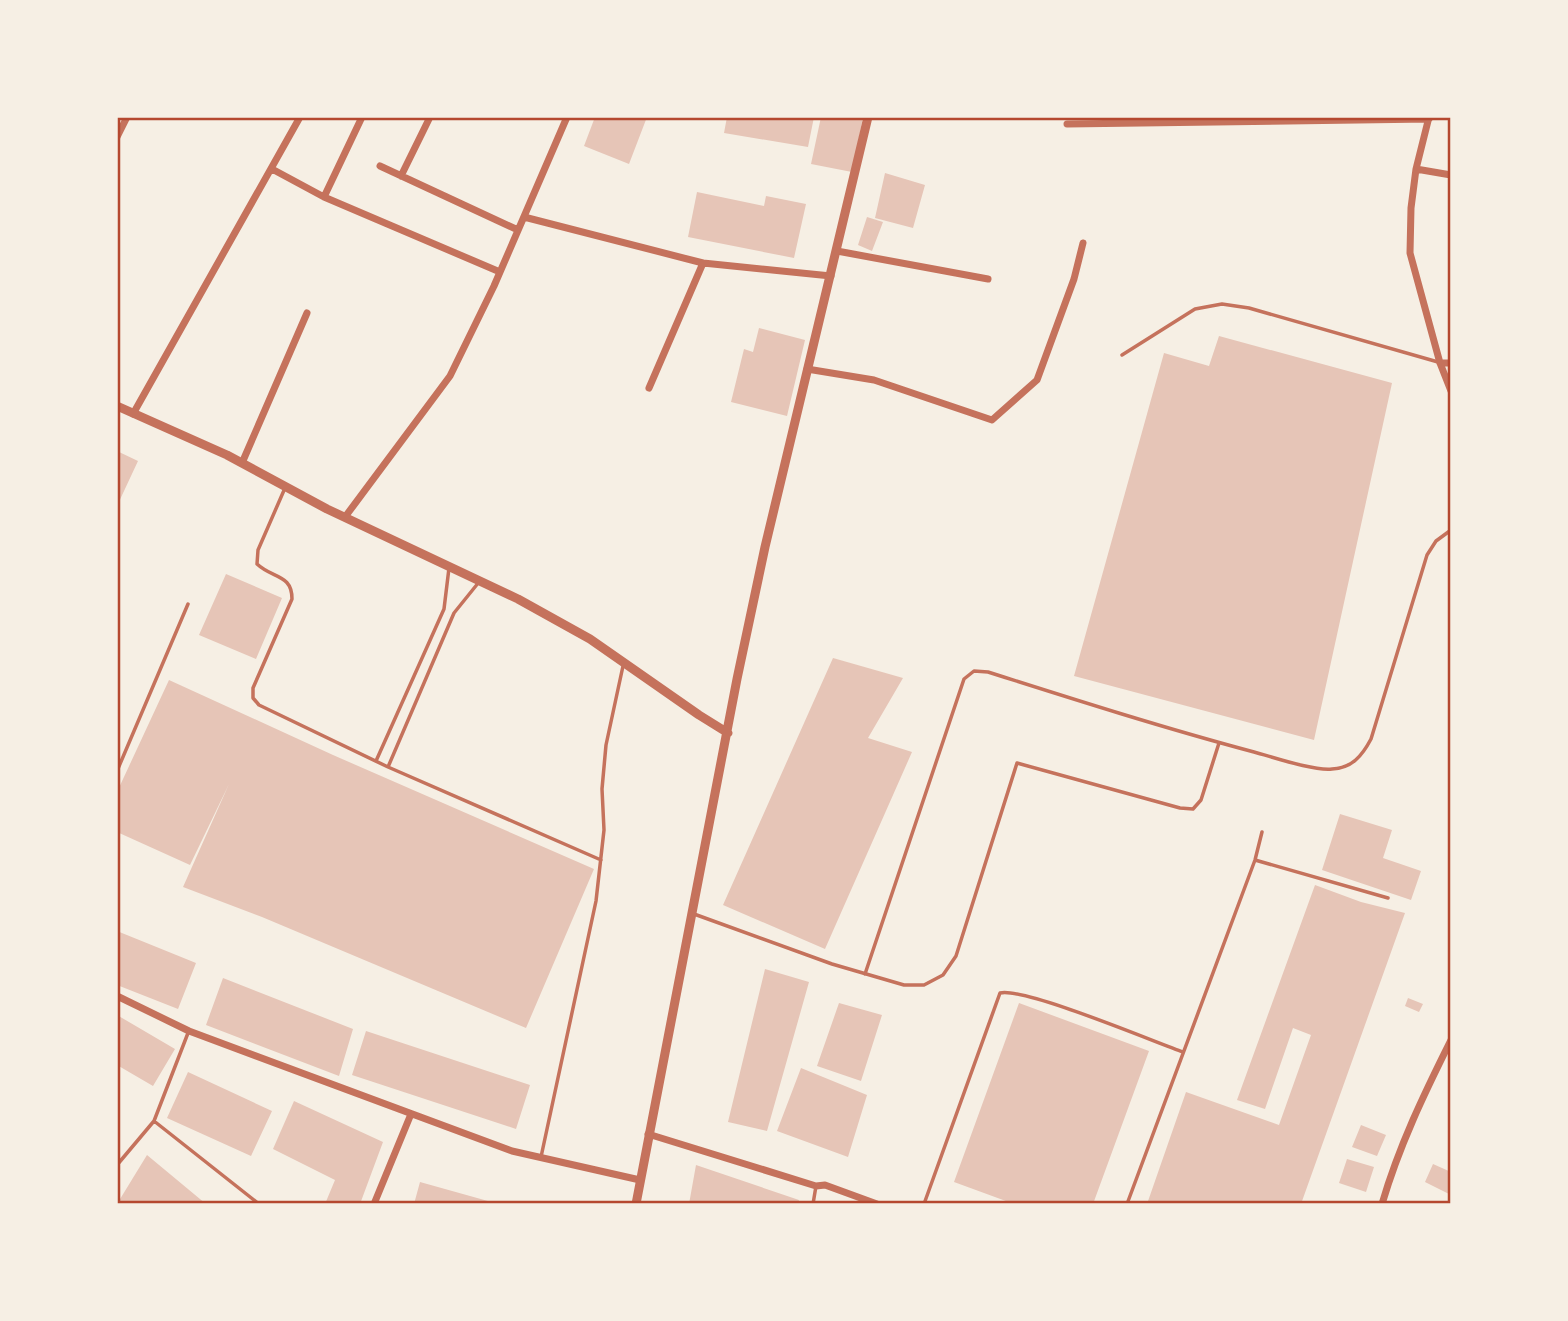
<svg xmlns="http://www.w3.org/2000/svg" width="1568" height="1321" font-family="'Noto Sans',sans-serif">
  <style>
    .building { fill: #e6c5b7 }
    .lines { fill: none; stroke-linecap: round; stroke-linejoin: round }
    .service { stroke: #c5725c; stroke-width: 3.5 }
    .minor { stroke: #c5725c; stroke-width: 7 }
    .tertiary { stroke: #c5725c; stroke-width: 9 }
    .neatline { fill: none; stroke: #b5482f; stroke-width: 2.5 }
  </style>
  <rect width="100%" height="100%" fill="#f6efe4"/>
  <!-- building -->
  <path class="building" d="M595,117H647L629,164L584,146Z
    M727,117H814L808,147L724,133Z
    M821,117H863L852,172L811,164Z
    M885,173L925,185L913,228L875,218Z
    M697,192L764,206L766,196L806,204L794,258L688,237Z
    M867,217L883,222L872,251L858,245Z
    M759,328L805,340L787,416L731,402L744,349L753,352Z
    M1219,336L1392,383L1314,740L1074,676L1164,353L1209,366Z
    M117,451L138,461L117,506Z
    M226,574L282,598L256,659L199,635Z
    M833,658L903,678L868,738L912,752L825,949L723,905Z
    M169,680L333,755L594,869L526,1028L262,917L183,887L229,784L190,865L117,832V792Z
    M1340,814L1392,830L1383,858L1421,871L1411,900L1322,870Z
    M1315,885L1361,902L1405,913L1301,1204H1147L1186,1092L1279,1125L1311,1035L1293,1028L1265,1109L1237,1100Z
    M117,931L196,963L178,1009L117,985Z
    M765,969L809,982L767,1131L728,1122Z
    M223,978L353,1029L339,1076L206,1025Z
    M1408,998L1423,1004L1419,1012L1405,1006Z
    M839,1003L882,1015L861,1081L817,1066Z
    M1019,1003L1149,1051L1093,1204H1014L954,1182Z
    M117,1015L175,1049L153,1086L117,1065Z
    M366,1031L530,1085L516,1129L352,1075Z
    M801,1068L867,1095L848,1157L777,1131Z
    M188,1072L272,1111L251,1156L167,1118Z
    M294,1101L383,1142L360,1204H325L335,1180L273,1149Z
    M1361,1125L1386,1135L1377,1156L1352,1147Z
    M147,1155L206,1204H117Z
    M1347,1159L1374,1167L1366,1192L1339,1183Z
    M1433,1164L1451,1172V1195L1425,1182Z
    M696,1165L799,1200L798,1204H689Z
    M420,1182L495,1203V1204H414Z"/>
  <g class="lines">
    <!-- service -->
    <path class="service" d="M1122,355L1195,309L1222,304L1249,308L1438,362
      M285,488L258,550L257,564C273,579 292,574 292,599L253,688V698L259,705L388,767L601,860
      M376,761L444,609L449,568
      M388,767L454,613L479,582
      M117,771L188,604
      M1255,860L1388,898
      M694,914L832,964L904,985H924L943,975L956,956L1017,763L1180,808L1193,809L1201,800L1219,743
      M865,974L964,679L974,671L988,672C1076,700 1164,728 1254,752C1273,757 1313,771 1332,769C1352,768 1362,756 1371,739L1427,555L1436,541L1451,530
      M154,1121L259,1204
      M541,1157L596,901L604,830L602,789L606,745L623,666
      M117,1165L154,1121L188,1033
      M813,1204L816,1186
      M924,1204L1000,993C1024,987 1152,1041 1183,1052
      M1127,1204L1255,860L1262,832"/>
    <!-- minor -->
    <path class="minor" d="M362,117L324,197L500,272
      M1429,117L1416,169L1411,208L1410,253L1440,363L1451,391
      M1067,124L1429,119
      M117,137L127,117
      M380,166L518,230
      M272,169L324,197
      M1416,169L1451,175
      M401,176L430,117
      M524,217L703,263
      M837,251L988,279
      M1440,363H1451
      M807,369L874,380L992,420L1037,380L1074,279L1083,243
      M649,388L703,263L831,276
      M133,414L300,117
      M242,463L307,313
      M345,517L450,376L494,286L567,117
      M117,996L189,1031L512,1151L640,1180
      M648,1134L816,1186L825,1185L877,1204
      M374,1204L411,1114
      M1382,1204C1399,1146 1424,1094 1451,1040"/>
    <!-- tertiary -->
    <path class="tertiary" d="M117,406L227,455L327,509L518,599L590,639L699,715L728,733
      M636,1204L737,679L765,547L868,117"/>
  </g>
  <!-- border -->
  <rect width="1568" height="1321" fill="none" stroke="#f6efe4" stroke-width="238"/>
  <rect x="119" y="119" width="1330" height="1083" class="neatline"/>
</svg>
